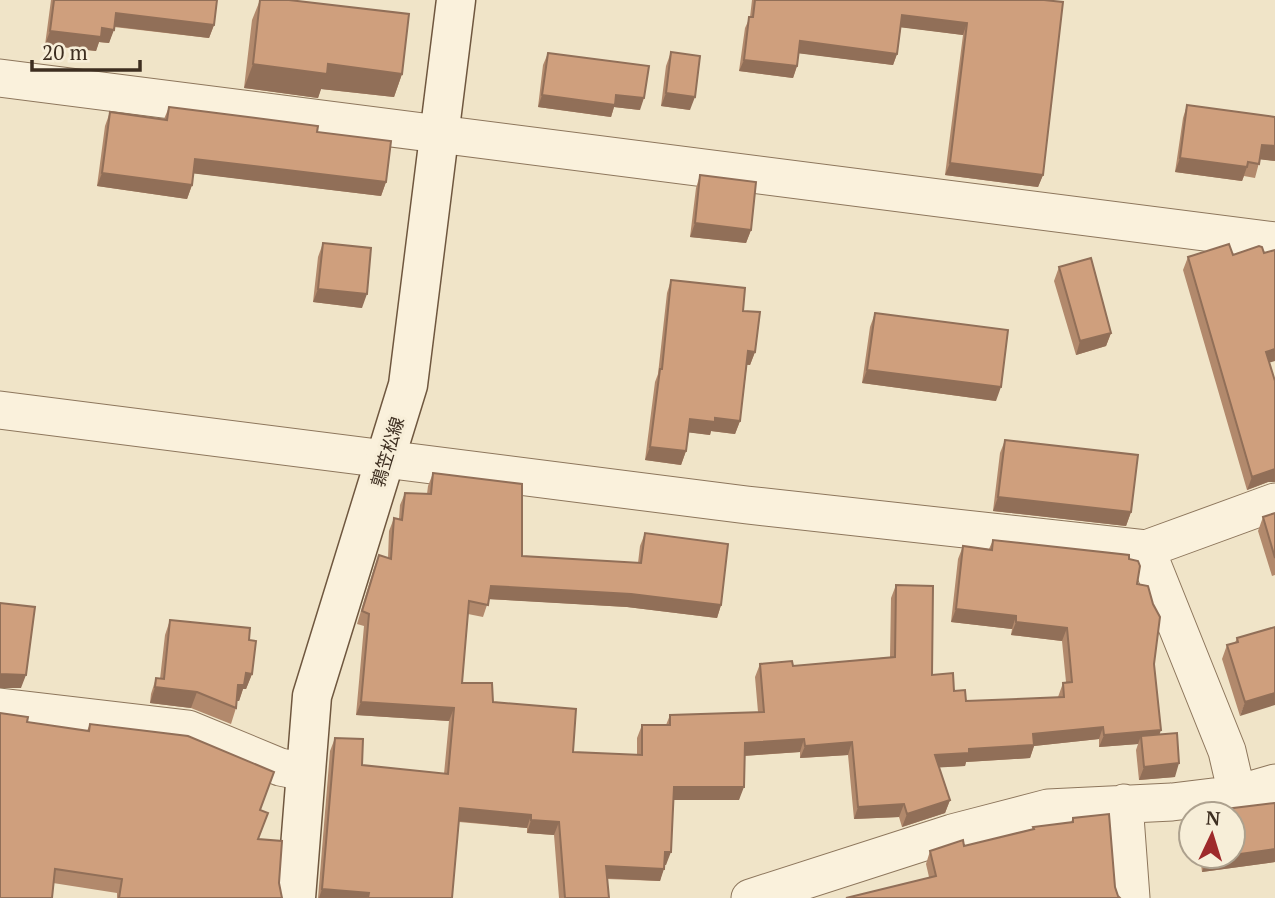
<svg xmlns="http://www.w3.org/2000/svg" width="1275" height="898" font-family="'PT Serif','Noto Sans JP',serif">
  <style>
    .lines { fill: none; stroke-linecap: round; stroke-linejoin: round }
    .minor-casing { stroke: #8d765c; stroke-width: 39 }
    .secondary-casing { stroke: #6f573f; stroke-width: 41 }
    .minor { stroke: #faf1dc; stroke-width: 37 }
    .secondary { stroke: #faf1dc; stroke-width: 38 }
    .wall { fill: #b2896c }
    .shaded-wall { fill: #916f58 }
    .building { fill: #cf9f7d; stroke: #916f58; stroke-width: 2 }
    .labels { text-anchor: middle; stroke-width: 6; stroke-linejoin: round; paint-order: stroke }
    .street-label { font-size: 18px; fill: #3d2e20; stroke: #f7eed8 }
  </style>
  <rect width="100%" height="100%" fill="#f0e4c8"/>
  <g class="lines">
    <defs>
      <path id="minor" d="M0,78L1275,241
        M0,410L747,505L1146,549L1275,502
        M1146,549L1227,751L1237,794
        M0,707L188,729L280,767L305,772
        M1124,803L1131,898
        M750,898L952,833L1048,808L1172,802L1237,794L1275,783"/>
      <path id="secondary" d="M296,898L312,696L408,385L456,0"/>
    </defs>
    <!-- minor casing -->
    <use href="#minor" class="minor-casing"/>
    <!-- secondary casing -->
    <use href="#secondary" class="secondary-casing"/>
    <!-- minor -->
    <use href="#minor" class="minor"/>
    <!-- secondary -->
    <use href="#secondary" class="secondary"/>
  </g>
  <!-- wall -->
  <path class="wall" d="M51,0H217L214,25L209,38L114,27L109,43L99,42L96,51L45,45Z
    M260,0H289L402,74L394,97L321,89L318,98L244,88L252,20Z
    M752,0H1044L1043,175L1038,187L945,175L963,35L901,27L897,54L893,65L799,53L797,66L793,78L739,71L745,28L750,17Z
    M671,52L690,110L661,106L666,66Z
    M548,53L640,110L614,107L611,117L538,107L543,65Z
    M1187,105L1275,161L1260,159L1255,178L1244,176L1242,181L1175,172L1183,118Z
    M169,107L317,132L386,182L381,196L193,173L192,185L187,199L97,186L105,126L110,112L164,119Z
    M700,175L751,230L746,243L690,237L696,188Z
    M323,243L362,308L313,302L318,257Z
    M1188,257L1269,363L1268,482L1247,490L1183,270Z
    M1059,267L1111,333L1106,346L1076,355L1054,281Z
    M671,280L743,311L755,352L750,365H747L740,421L735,434L711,431L710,435L688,432L686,451L681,465L645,460L655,382L658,374L667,293Z
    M875,313L996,401L862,383L870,327Z
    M1005,440L1131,512L1126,526L993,511L1000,453Z
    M433,473L522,556L638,563L640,546L645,533L721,605L717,618L627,607L489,599L483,617L468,614L462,683L573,752L637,755V738L642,725H666L670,715L758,712L755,677L760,664L793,666L890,657L891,598L896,585L932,675L966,701L1058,697L1063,683L1066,682L1062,641L1011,635L1012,629L951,622L958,559L963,546L989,549L993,540L1129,559L1137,584L1154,664L1159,734L1175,777L1139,780L1136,750L1138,744L1099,747V739L1034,746L1030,758L966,762L965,766L939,767L950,800L945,813L902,827L899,817L854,819L848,755L800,758V752L745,756L739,800H673L666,865H664L660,881L607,879L609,898H559L554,835L527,833V828L459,822L452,898H318L330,751L335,738L362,765L444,774L449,721L356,715L364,626L357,624L374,568L379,555L388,558L389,531L394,518L399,519L400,505L405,493L427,494L428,486Z
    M1275,513V575L1272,576L1258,531L1263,517Z
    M170,620L249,640L252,674L246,689H243L239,701H237L236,708L231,724L191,708L150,703L151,694L156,678L160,679L165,635Z
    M1275,627L1240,716L1222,659L1227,645L1235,643L1237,638Z
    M27,722L87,731L90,724L260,810L259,839L279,883L282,898H117V893L53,883Z
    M1275,803V862L1202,872L1200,856H1233V814H1200L1201,812Z
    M1073,818L1115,887L1118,896L929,877L926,864L930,851L964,846L1032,829L1033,827L1071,822Z"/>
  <!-- shaded-wall -->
  <path class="shaded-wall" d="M116,13L214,25L209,38L111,26Z
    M902,15L967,23L963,35L898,27Z
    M102,28L114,30L109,43L99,42L96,51L45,45L50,31Z
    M800,41L897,54L893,65L796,53Z
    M744,60L797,66L793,78L739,71Z
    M253,64H328L402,74L394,97L321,89L318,98L244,88Z
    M666,93L695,97L690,110L661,106Z
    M542,95H616L644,98L640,110L614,107L611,117L538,107Z
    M1262,145L1275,146V161L1257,159Z
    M1180,158L1247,167L1242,181L1175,172Z
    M195,159L386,182L381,196L190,173Z
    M950,163L1043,175L1038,187L945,175Z
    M102,173L192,185L187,199L97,186Z
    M695,223L751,230L746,243L690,237Z
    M318,289L367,294L362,308L313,302Z
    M1111,333L1106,346L1076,355L1080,341Z
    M1275,349V361L1261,365L1266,352Z
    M748,351L755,352L750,365L743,364Z
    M867,370L1001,387L996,401L862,383Z
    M715,418L740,421L735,434L711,431L710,435L685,432L690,419Z
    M650,447L686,451L681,465L645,460Z
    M1273,469H1275V482H1268L1247,490L1252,477Z
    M998,497L1131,512L1126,526L993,511Z
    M491,586L631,594L721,605L717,618L627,607L487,599Z
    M956,609L1016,616L1012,629L951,622Z
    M1016,622L1067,628L1062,641L1011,635Z
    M246,673L252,674L246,689H243L239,701H232L238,685Z
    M0,674L26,675L21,688H0Z
    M155,687L197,692L191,708L150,703Z
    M1275,693V705L1240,716L1245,702Z
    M361,702L454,708L449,721L356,715Z
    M1103,727L1099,739L1034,746L1030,758L966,762L965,766L931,768L935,755L969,749L1033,734Z
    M1161,730L1157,742L1141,736L1138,744L1099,747L1104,735Z
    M804,739L800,752L740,756L745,743Z
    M852,742L848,755L800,758L805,746Z
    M1179,763L1175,777L1139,780L1144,767Z
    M674,787H744L739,800H669Z
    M950,800L945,813L902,827L907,814Z
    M904,804L899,817L854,819L858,807Z
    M460,808L531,815L527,828L456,821Z
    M531,820L559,822L554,835L527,833Z
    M1275,849V862L1202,872L1207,859Z
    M665,852H671L666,865L660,864Z
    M606,866L664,869L660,881L602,878Z
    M322,889L369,893L367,898H319Z"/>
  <!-- building -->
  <path class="building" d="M54,0H217L214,25L116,13L114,30L102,28L101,37L50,31Z
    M260,0H289L409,14L402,74L328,64L327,74L253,64Z
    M755,0H1044L1063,2L1043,175L950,163L967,23L902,15L897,54L800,41L797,66L744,60L749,17H753Z
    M671,52L700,56L695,97L666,93Z
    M548,53L649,66L644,98L616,95L615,105L542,95Z
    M1187,105L1275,117V146L1262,145L1259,164L1248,162L1247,167L1180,158Z
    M169,107L318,126L317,132L391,141L386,182L195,159L192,185L102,173L110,112L167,120Z
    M700,175L756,182L751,230L695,223Z
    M323,243L371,248L367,294L318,289Z
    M1229,244L1233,255L1259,246L1262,247L1264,253L1275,250V349L1266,352L1275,381V469L1252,477L1188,257Z
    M1091,258L1111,333L1080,341L1059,267Z
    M671,280L745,288L743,311L760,312L755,352L748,351L740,421L715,418V422L690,419L686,451L650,447L660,369H662Z
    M875,313L1008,330L1001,387L867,370Z
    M1005,440L1138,455L1131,512L998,497Z
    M433,473L522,484V556L641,563L645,533L728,544L721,605L631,594L491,586L488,605L469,601L462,683H492L493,702L576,709L573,752L642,755V725H670V715L764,712L760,664L792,661L793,666L895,657L896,585L933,586L932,675L953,673L954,691L965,690L966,701L1064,697L1063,683L1072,682L1067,628L1016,622V616L956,609L963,546L992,550L993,540L1129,555V559L1138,561L1140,566L1137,584L1148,586L1153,604L1160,617L1154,664L1161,730L1104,735L1103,727L1033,734L1034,745L969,749V753L935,755L950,800L907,814L904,804L858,807L852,742L805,746L804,739L745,743L744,787H674L671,852H665L664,869L606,866L609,898H565L559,822L531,820V815L460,808L452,898H368L369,893L322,889L335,738L363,739L362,765L448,774L454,708L361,702L369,614L362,611L379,555L391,559L394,518L402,520L405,493L431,494Z
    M1275,513V558L1263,517Z
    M0,603L35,607L26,675L0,674Z
    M170,620L250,628L249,640L256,641L252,674L246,673L244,685H238L236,708L197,692L155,687L156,678L164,679Z
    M1275,627V693L1245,702L1227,645L1238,642L1237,638Z
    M0,713L28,717L27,722L89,731L90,724L188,736L274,772L260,810L268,813L258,839L282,841L279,883L282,898H119L122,879L55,869L52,898H0Z
    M1177,733L1179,763L1144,767L1141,736Z
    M1275,803V849L1233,855V814H1201V812Z
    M1109,814L1115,887L1118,896L1120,898H846L936,876L930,851L963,840L964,846L1034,829L1033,827L1073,822V818Z
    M1207,856H1227L1207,859Z"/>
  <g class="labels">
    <!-- street labels -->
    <g class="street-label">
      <text transform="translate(388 452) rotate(-73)" y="6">鶉笠松線</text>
    </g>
  </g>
  <!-- north arrow -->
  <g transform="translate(1212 835) rotate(4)"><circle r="33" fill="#f7eed8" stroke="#ada18e" stroke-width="2"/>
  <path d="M0-5L12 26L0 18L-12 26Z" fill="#9e2a2b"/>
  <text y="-10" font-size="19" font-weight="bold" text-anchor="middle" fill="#3d2e20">N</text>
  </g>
  <!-- scale -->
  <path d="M32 60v10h108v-10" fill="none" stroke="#3d2e20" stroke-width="3.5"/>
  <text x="42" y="60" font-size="21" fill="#3d2e20" stroke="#f7eed8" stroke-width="5" paint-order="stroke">20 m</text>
</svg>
